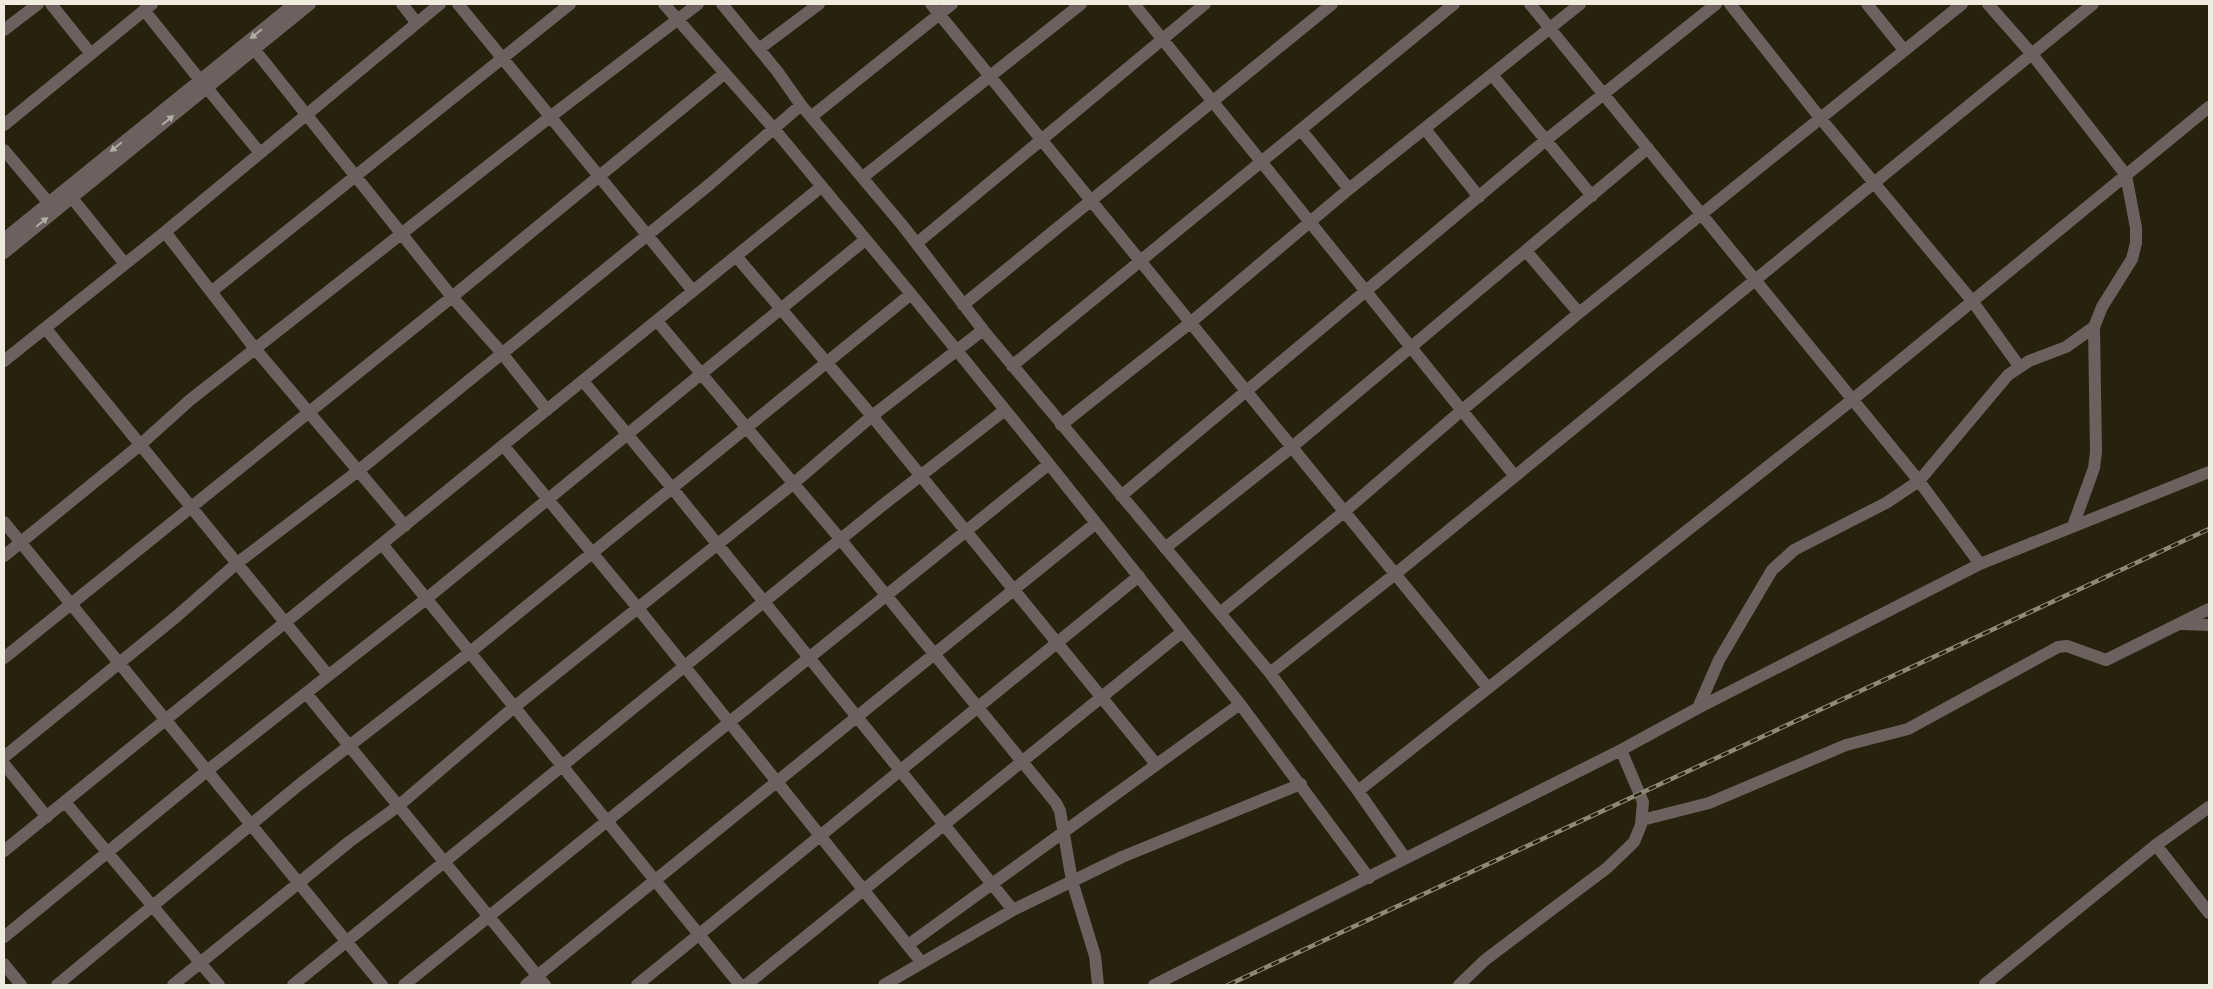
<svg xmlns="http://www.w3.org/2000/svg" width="2213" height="989" font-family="Quicksand,sans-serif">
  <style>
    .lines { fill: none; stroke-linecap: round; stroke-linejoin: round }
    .minor { stroke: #6d6160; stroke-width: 12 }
    .rail-casing { stroke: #8e8979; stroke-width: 4.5 }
    .rail { stroke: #27210d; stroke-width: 2.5; stroke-dasharray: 8; stroke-linecap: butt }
    .oneway { fill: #b4ada6 }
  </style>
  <rect width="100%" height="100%" fill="#27210d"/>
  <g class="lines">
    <!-- minor -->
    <path class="minor" d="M51,4L91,54
      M402,4L416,22
      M458,4L693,291
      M664,4L775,130L911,294L1049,464L1240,704L1369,878
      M722,4L777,71L801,105L903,226L983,330L1270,673L1358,791L1405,858
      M931,4L1488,688
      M1134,4L1514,475
      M1530,4L1919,481L1980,564
      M1730,4L1821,119L1973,302L2019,366
      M1867,4L1904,50
      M1988,4L2031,53L2126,175L2136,228V243L2132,259L2102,307L2094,327L2096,452L2094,468L2073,526
      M144,10L200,80
      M4,30L38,4
      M254,49L452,297L501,352L547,410
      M759,49L819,4
      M1493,76L1592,196
      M207,88L260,153
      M811,117L952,4
      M4,125L152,4
      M1425,129L1479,197
      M1301,130L1349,189
      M4,150L48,202
      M863,177L1081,4
      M72,198L125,264
      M165,232L256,350L405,526
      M4,239L294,4
      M917,243L1205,4
      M1526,251L1579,313
      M4,253L310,4
      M736,256L872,416L1156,764
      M211,292L570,4
      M963,305L1332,4
      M657,321L841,540L1056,803L1060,811L1072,881L1095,956L1098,985
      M46,329L328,675
      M4,361L165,232L440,4
      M1012,366L1454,4
      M583,381L672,488L1013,910
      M1061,425L1190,323L1349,189L1580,4
      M503,445L637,607L922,963
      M1121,496L1546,140L1716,4
      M4,522L382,985
      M382,544L740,985
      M1165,548L1292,447L1648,148
      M4,556L140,445L190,400L550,117L698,4
      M1220,613L1345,511L1461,411L1579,313L1962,4
      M2182,624L2209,625
      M4,658L452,297L725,73
      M1270,673L1394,575L2093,4
      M306,693L545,985
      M1698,708L1719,660L1772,570L1794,550L1886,503L1919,481L2008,375L2029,361L2066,347L2094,327
      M4,757L177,616L236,564L358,471L710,184L801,105
      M4,764L47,817
      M1358,791L1852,400L2209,107
      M65,802L219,985
      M1642,820L1709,803L1846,745L1908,729L2058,647L2067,646L2106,660L2209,609
      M2156,845L2209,913
      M4,851L821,187
      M4,937L208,770L426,599L865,240
      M908,945L1240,704
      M4,964L21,985
      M1985,984L2156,845L2209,807
      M57,985L300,784L469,653L911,294
      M173,985L349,842L397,807L513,708L794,483L872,416L983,330
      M293,985L879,508L1005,410
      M404,985L1049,464
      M526,985L1096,523
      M637,985L1139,576
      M746,985L1182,632
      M884,985L1013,910L1122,857L1301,784
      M1154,985L1621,750L1698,708L1980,564L2209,472
      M1459,985L1485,960L1607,868L1634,842L1641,825L1643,802L1621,750"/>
    <defs>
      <path id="rail" d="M1228,985L2209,529"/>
    </defs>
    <!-- rail casing -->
    <use href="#rail" class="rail-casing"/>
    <!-- rail -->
    <use href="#rail" class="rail"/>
  </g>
  <!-- one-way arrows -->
  <defs><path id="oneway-solid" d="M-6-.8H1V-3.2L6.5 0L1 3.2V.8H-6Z" transform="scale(1.25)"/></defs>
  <g class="oneway">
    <use href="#oneway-solid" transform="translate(256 34) rotate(141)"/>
    <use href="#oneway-solid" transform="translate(168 120) rotate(-39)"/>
    <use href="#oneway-solid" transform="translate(116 147) rotate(141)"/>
    <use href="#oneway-solid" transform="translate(42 222) rotate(-39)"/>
  </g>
  <!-- border -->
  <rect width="2213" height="989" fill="none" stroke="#efecdf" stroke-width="10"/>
</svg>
